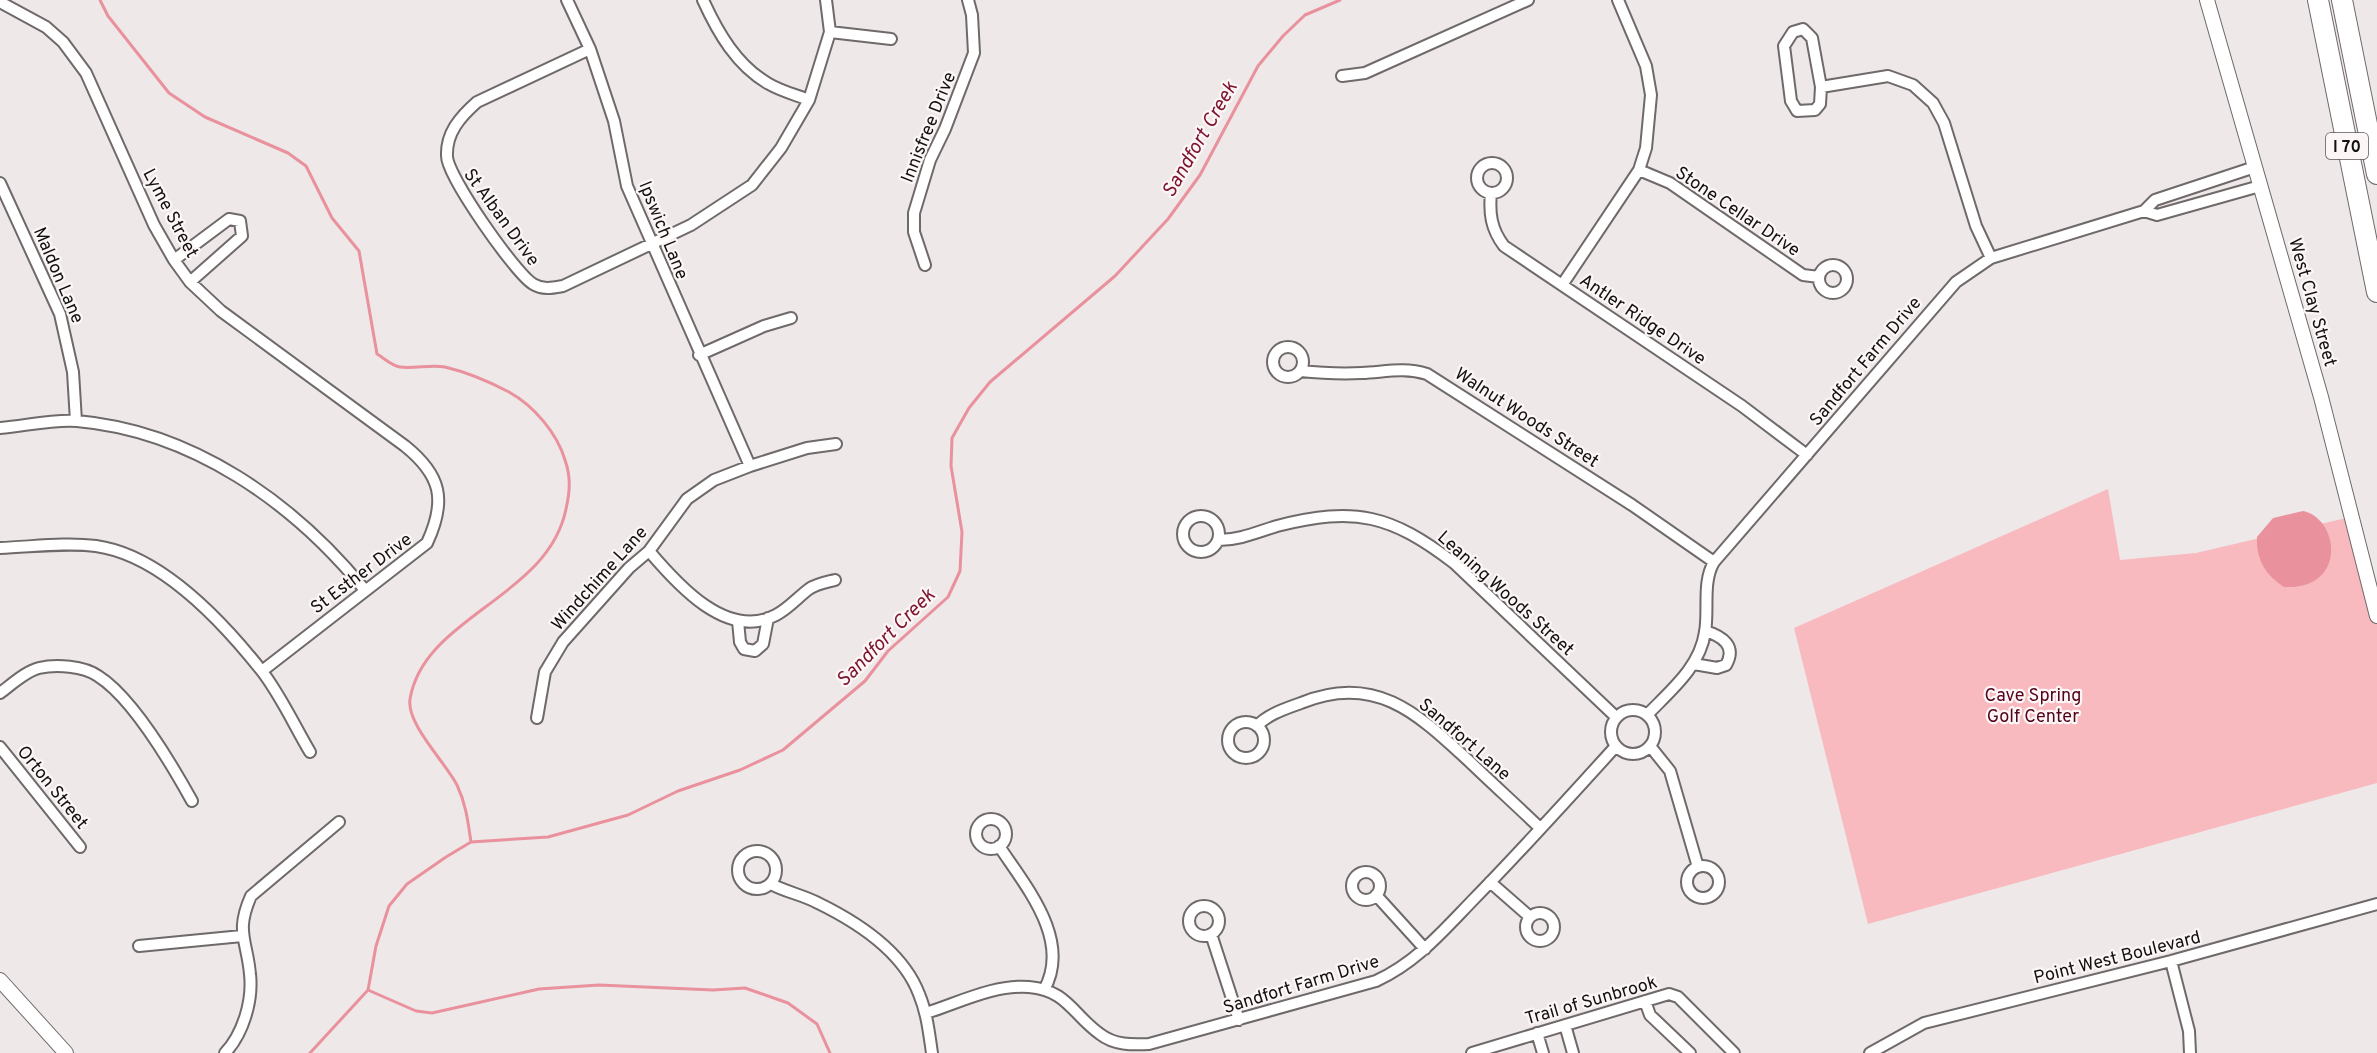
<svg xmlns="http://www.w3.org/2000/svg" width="2377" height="1053" font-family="Overpass,sans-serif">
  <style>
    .green { fill: #f8b9bf }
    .water { fill: #e9919c }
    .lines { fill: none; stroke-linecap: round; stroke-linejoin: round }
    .stream { stroke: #e9919c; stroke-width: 3 }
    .minor-casing { stroke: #6f696a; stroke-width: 14 }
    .tertiary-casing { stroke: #6f696a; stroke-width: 16 }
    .motorway-casing { stroke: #6f696a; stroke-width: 22 }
    .minor { stroke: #fff; stroke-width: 10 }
    .tertiary { stroke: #fff; stroke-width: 14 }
    .motorway { stroke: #fff; stroke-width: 20 }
    .labels { text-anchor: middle; stroke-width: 4.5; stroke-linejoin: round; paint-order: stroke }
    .shield { fill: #fcf6f6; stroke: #585556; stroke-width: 1.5 }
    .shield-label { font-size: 16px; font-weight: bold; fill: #121011 }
    .street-label { font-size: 18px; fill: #121011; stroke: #fcf6f6 }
    .park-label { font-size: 18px; fill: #53031b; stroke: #fcf6f6 }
    .water-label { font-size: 20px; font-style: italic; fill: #7c142f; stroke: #fcf6f6 }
  </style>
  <rect width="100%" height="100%" fill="#eee8e9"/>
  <!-- green -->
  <path class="green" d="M2108,489L2120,560L2196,553L2355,516L2377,604V783L1868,924L1794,628Z"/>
  <!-- water -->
  <path class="water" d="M2303,511C2339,518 2348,590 2284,587C2265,575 2256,559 2257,537L2273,518Z"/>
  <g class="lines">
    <!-- stream -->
    <path class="stream" d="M100,0L108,16L169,93L205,117L288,153L306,166L332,218L359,251L377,354C384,358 392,366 400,367C415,369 431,364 445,367C466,372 490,382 509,392C534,406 557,433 565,460C571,477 570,491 566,509C548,598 424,616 410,699C406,724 446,763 457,785C466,804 468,822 471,842
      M368,990L416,1011L432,1013L539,989L599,985L713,990L745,988L788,1003L817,1024L830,1053
      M310,1053L368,990L376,946L389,906L407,884L446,857L471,842L548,837L628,815L678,791L740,770L783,750L865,681L888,651L948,597L960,571L962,532L951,466L952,438L969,408L990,382L1115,276L1168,219L1200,175L1258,66L1283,36L1305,15L1340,0"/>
    <defs>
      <path id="minor" d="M567,0L590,49L614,121L627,186L750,466
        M703,0C718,33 737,66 769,84C781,91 796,95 809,100
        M0,2L46,27L63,42L86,73L154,225L174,260L190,282L221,311L405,446C441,475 447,500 427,543L262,671
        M830,32L891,39
        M590,49L477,102C460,117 446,133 447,156C447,176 515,273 533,284C543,290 552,288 563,286L691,225L752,185L781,148L809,100L830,32L826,0
        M1342,76L1365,73L1528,0
        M1821,87L1812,38L1803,29L1793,32L1784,46L1791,101L1797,111L1815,110L1820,104L1821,87L1888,76L1913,85L1933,103L1944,123L1976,226L1991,258
        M1477 178a15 15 0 1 1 30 0a15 15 0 1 1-30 0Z
        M1639,170L1670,183L1803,275L1819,277
        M0,183L60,314L73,372L76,421
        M1491,193C1489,213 1491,229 1504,246L1742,406L1807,455
        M2144,211L2157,215L2260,186
        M174,260L229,219L240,221L242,236L190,282
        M1819 279a14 14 0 1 1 28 0a14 14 0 1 1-28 0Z
        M925,265L914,232V213L930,160L945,129L974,53L972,15L968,0
        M1562,285L1639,170L1646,148L1651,95L1646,66L1618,0
        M1273 362a15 15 0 1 1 30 0a15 15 0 1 1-30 0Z
        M699,355L764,326L791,318
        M1300,371C1320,373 1341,374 1362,373C1385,372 1404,367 1427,374L1632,505L1714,562
        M0,428C25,426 53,419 77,421C192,431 293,502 364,589
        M1183 534a18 18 0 1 1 36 0a18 18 0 1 1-36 0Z
        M1219,540C1240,540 1257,532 1277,526C1356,506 1391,515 1454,563L1616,717
        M0,548C31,547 65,542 96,546C161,555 222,621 261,670C280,694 294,725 310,752
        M649,551C677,584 727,641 776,615C789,608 797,598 809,589C816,584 827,582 835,580
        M738,621L740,642L744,649L755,651L763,644L768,618
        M1694,664L1717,668L1726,665C1737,646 1722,636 1705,631
        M0,693C11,685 26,671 39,668C56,664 84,666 98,676C133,698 172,765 192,801
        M1611 732a22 22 0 1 1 44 0a22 22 0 1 1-44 0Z
        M1647,715C1671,690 1700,667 1705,632C1709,610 1702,582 1714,562L1956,282L1991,258L2144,211L2155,200L2255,167
        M537,718L545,672L563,642L629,568L649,551L687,499L714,480L750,466L807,448L836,444
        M1228 740a18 18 0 1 1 36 0a18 18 0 1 1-36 0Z
        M1257,726C1268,714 1285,709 1301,703C1376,672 1419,715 1470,762C1493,784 1517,806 1540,828
        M1650,746L1670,771L1698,867
        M0,747L80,847
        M976 834a15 15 0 1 1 30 0a15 15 0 1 1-30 0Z
        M999,846C1026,887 1072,940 1044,990
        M738 870a19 19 0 1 1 38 0a19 19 0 1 1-38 0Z
        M1687 882a16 16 0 1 1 32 0a16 16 0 1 1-32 0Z
        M1352 886a14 14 0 1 1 28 0a14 14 0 1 1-28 0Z
        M1490,882L1530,917
        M771,884C786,892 803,895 818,903C857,922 903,952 919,994C927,1013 929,1033 932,1053
        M1376,895L1425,949
        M1189 921a15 15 0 1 1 30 0a15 15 0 1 1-30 0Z
        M1526 927a14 14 0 1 1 28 0a14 14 0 1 1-28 0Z
        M1211,934L1239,1020
        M139,946L242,936
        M2171,961L2189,1031L2190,1053
        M1645,1001L1650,1015L1690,1053
        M926,1013C958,1003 995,984 1029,987C1067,990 1073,1015 1100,1034C1114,1045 1132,1045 1149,1044L1376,981C1416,963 1443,931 1473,900C1522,850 1569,798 1616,746
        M1565,1025L1573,1053
        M1537,1033L1543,1053
        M225,1053C243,1034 253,1001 250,974C247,940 235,932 251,896L339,822
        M1472,1053L1669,994L1678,997L1734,1053
        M1870,1053L1924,1023L2171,961L2377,904"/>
      <path id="tertiary" d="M2207,0L2321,397L2377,616
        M0,980L66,1053"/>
      <path id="motorway" d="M2318,0L2377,292
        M2342,0L2377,174"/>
    </defs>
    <!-- minor casing -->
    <use href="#minor" class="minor-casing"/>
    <!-- tertiary casing -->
    <use href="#tertiary" class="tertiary-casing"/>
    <!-- motorway casing -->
    <use href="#motorway" class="motorway-casing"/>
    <!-- minor -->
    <use href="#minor" class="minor"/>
    <!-- tertiary -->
    <use href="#tertiary" class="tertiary"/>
    <!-- motorway -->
    <use href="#motorway" class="motorway"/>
  </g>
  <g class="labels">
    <!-- shield labels -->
    <rect class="shield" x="2326" y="133" width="42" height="26" rx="4.5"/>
    <g class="shield-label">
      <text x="2347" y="152">I 70</text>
    </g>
    <!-- street labels -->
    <g class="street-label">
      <text transform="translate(928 127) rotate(-68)" y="6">Innisfree Drive</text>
      <text transform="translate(1738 211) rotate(34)" y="6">Stone Cellar Drive</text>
      <text transform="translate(171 213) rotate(62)" y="6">Lyme Street</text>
      <text transform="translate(502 217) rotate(54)" y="6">St Alban Drive</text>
      <text transform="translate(664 230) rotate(68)" y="6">Ipswich Lane</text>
      <text transform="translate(59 275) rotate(67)" y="6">Maldon Lane</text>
      <text transform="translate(2313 302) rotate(74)" y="6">West Clay Street</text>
      <text transform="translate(1643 319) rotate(34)" y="6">Antler Ridge Drive</text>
      <text transform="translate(1865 361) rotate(-50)" y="6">Sandfort Farm Drive</text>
      <text transform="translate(1527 417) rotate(33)" y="6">Walnut Woods Street</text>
      <text transform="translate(361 573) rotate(-37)" y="6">St Esther Drive</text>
      <text transform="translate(599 578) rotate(-48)" y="6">Windchime Lane</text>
      <text transform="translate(1506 593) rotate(42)" y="6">Leaning Woods Street</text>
      <text transform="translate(1465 739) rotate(41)" y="6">Sandfort Lane</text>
      <text transform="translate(53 787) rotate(51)" y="6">Orton Street</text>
      <text transform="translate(2117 957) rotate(-14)" y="6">Point West Boulevard</text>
      <text transform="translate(1301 984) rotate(-17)" y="6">Sandfort Farm Drive</text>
      <text transform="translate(1591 1000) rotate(-16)" y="6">Trail of Sunbrook</text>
    </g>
    <!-- park labels -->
    <g class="park-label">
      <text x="2033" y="701">Cave Spring<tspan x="2033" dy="21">Golf Center</tspan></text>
    </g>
    <!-- water labels -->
    <g class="water-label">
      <text transform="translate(1199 139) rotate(-60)" y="7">Sandfort Creek</text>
      <text transform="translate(885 637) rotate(-45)" y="7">Sandfort Creek</text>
    </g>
  </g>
</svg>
